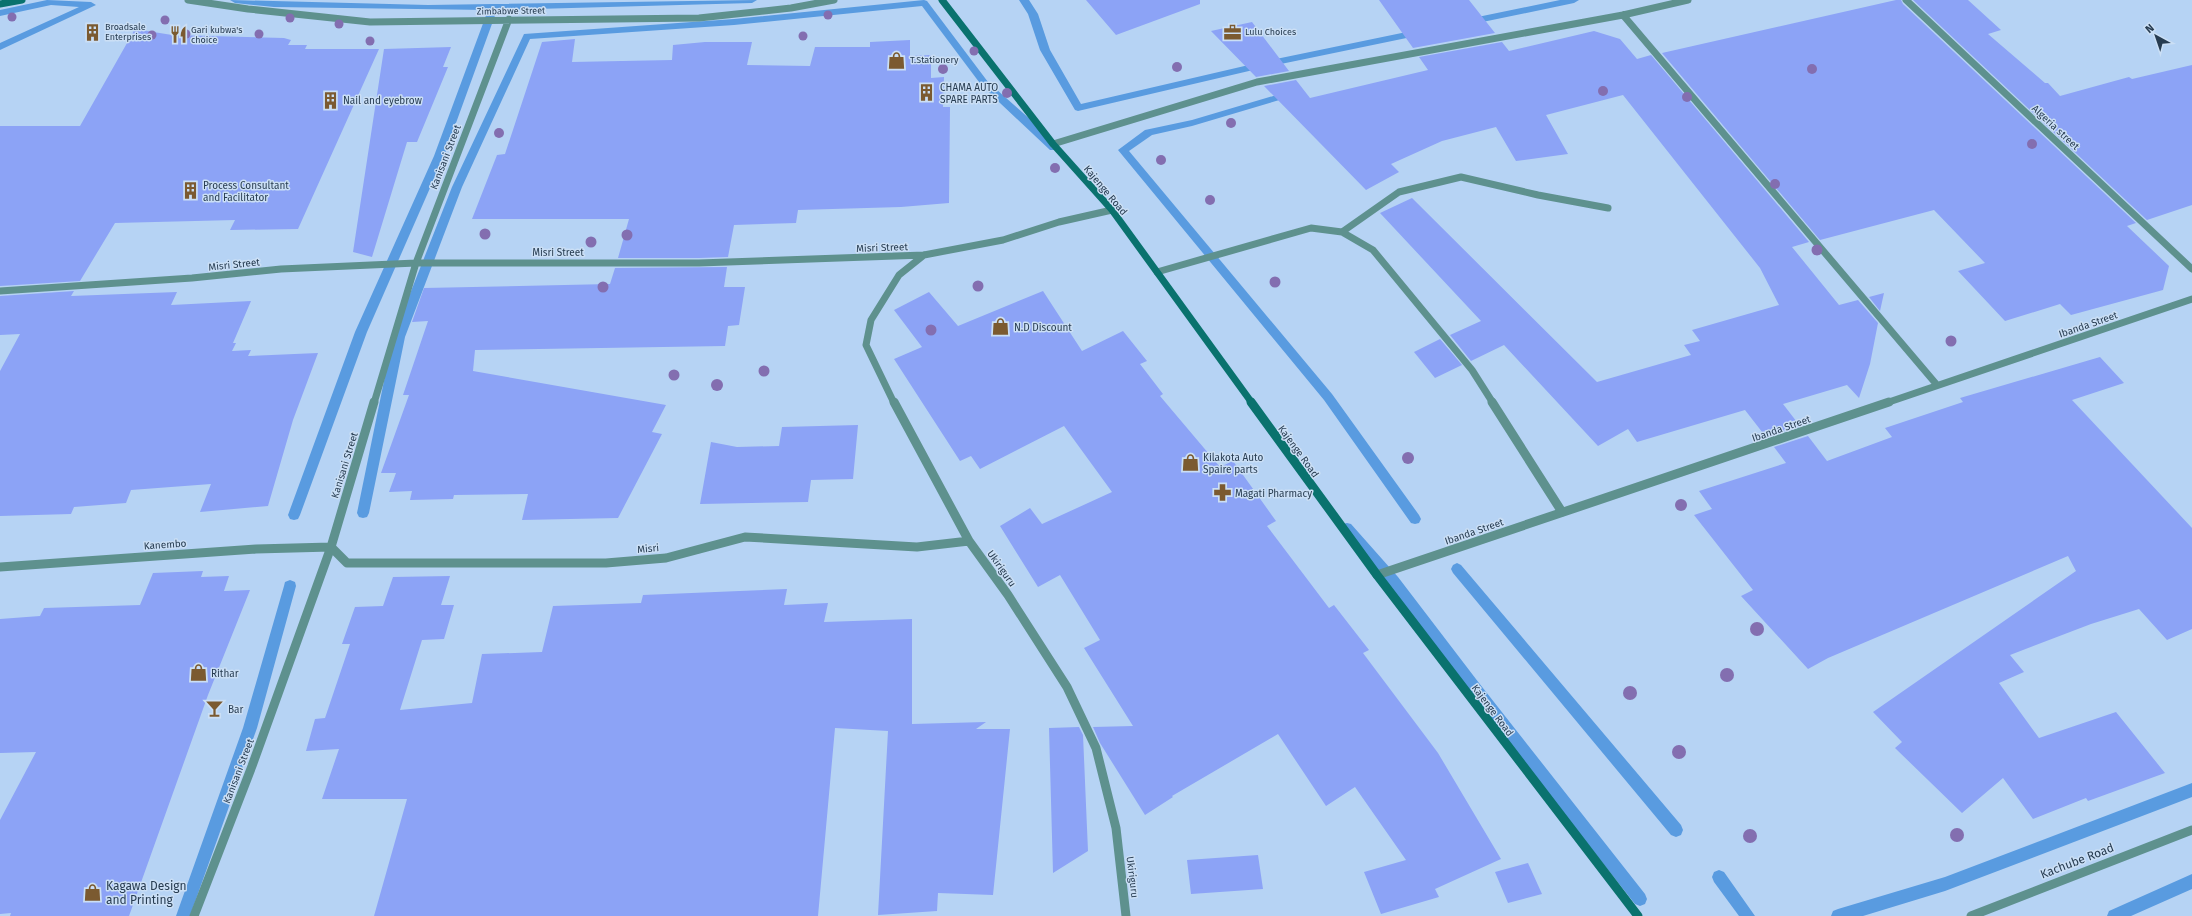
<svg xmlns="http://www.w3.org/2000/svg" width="2192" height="916" font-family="'Fira Sans',sans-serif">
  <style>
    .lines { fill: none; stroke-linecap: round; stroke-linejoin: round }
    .stream { fill: #599be0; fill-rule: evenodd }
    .building { fill: #8ca3f6 }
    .lane-far1 { stroke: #5e918e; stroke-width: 7 }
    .lane { stroke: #5e918e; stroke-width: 9 }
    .street-far1 { stroke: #5e918e; stroke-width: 7 }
    .street { stroke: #5e918e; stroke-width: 9 }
    .secondary-far1 { stroke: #0a726e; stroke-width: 7 }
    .secondary { stroke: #0a726e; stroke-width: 9 }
    .tree { fill: #836eb0 }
    .labels { text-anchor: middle; stroke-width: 3; stroke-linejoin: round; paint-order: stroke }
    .far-street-label { font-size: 9px; fill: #273c51; stroke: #cbdff5 }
    .far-poi-label { font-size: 9px; fill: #273c51; stroke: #cbdff5; text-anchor: start }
    .poi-label { font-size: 10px; fill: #273c51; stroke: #cbdff5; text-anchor: start }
    .street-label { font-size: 10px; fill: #273c51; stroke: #cbdff5 }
    .near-street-label { font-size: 12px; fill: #273c51; stroke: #cbdff5 }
    .near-poi-label { font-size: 12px; fill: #273c51; stroke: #cbdff5; text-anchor: start }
  </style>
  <rect width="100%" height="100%" fill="#b6d3f4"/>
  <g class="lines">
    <!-- stream -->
    <path class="stream" d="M47,0L91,2L96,5L0,50V43L79,7L51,5L0,16V10Z
      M230,0L428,5L757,0L752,3L497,10L444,156L367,332L300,515L298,519L294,520L290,519L288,515L355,332L434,156L488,10L274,7L235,3Z
      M924,0L927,1L988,82L1058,144V150H1050L982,86L922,6L734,25L530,39L462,187L405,337L369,513L367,517L363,518L359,517L357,513L393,337L452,187L524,34L734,19Z
      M1019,0H1029L1038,14L1050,50L1081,104L1266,61L1421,29L1426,32L1421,35L1266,67L1078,111L1075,110L1040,50L1028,14Z
      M1560,0H1579L1574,3L1468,25L1463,22L1468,19Z
      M1290,91L1293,92V96L1192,126L1152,135L1129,151L1332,394L1419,515L1421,519L1419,523L1415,524L1411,523L1324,400L1118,150L1145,130L1192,120Z
      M1347,523L1351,524L1398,577L1479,683L1645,894L1647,899L1645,904L1640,906L1635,904L1469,693L1388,585L1343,532L1341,528L1343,524Z
      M1457,563L1461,565L1681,825L1683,830L1681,835L1676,837L1671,835L1453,573L1451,569L1453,565Z
      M290,580L295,582L296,586L257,728L190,916H176L243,728L284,586L285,582Z
      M2192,783V797L1945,891L1863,916H1831L1833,911L1838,909L1945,877Z
      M1719,870L1724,872L1755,916H1739L1714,882L1712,877L1714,872Z
      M2192,874V889L2131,916H2107L2109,911Z"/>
  </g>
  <!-- building -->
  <path class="building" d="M1086,0H1200V4L1116,35Z
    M1379,0H1469L1495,33L1413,48Z
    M1896,0H1901L1903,4L2136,223L2127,226L2169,266L2163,290L2071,315L2060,304L2005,321L1958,271L1985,263L1934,210L1820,240L1662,53Z
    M1913,0H1968L2001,30L1988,34L2045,83H2048L2060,96L2129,77L2132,79L2192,65V205L2147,220Z
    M1252,22L1289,71L1256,77L1211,31Z
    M135,29L172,35L284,38L291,40L288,45H307L305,49H379L298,229L230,230L235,220L115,223L80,281L0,286V126H80Z
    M1594,31L1620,39L1637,59L1651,55L1809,242L1792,247L1839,305L1858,300L1878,323L1870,364L1859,398L1847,385L1783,404L1800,426L1766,437L1745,410L1637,442L1628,429L1598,446L1504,345L1471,361L1450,335L1481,321L1380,213L1412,198L1597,382L1691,355L1684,345L1700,341L1692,330L1779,305L1760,268L1623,95L1546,115L1568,154L1516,161L1496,127L1442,141L1391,164L1399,172L1366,190L1264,86L1296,80L1310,98L1428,70L1419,57L1502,42L1509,51Z
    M575,39L572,62L672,60L673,45L705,42H752L747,65L810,66L815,47H870V42L910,40V56L931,55V78L944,77L943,107H950L949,203L901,207L798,210L796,223L734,225L728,257L699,258H618L629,219H472L497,155L505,154L542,42Z
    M451,47L443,67H448L417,142H407L372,257L353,252L384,49Z
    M727,267L724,287H745L739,325L728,326L725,346L475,350L473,371L666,405L652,432L662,434L618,518L522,520L528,494L454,495L453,499L410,500L412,491L389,492L396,473H381L409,395H403L428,321L412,322L424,288L610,284L615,268Z
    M74,291L71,296L177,292L171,305L251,301L233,343H236L232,351L251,350L248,356L318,353L293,420L268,506L200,512L211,484L131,490L126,503L74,507L71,514L0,516V371L20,334L0,335V296Z
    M1043,291L1082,351L1123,331L1147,361L1140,364L1163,394L1160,396L1220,467L1233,461L1276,521L1267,526L1329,608L1334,605L1369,650L1363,653L1438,753L1501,859L1435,889L1439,897L1381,914L1364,872L1406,860L1355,787L1326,806L1278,734L1172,796L1173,797L1145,815L1100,743L1093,727L1133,726L1084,648L1100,640L1060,575L1038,587L1000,526L1030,508L1042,524L1112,492L1064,426L980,469L971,456L960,461L894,359L922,347L894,310L929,292L958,326Z
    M1884,293L1880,311L1869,297Z
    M1440,339L1462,365L1435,378L1414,352Z
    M2100,357L2124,383L2072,400L2192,528V629L2167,640L2139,609L2091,624L2010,655L2024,672L1999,683L2039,738L2116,712L2165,773L2088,801L2086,798L2033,819L2003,778L1962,813L1895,748L1902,742L1873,712L2076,571L2068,556L1828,658L1808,669L1741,596L1753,590L1694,515L1712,509L1699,491L1786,463L1774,447L1808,436L1827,461L1892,437L1885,428L1963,402L1960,398Z
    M858,425L853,479L811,480L808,502L700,504L711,442L737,447L779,446L782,427Z
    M203,571L201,577L229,576L224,591L250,590L208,695L129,916H10L11,913L0,914V820L36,752L0,753V619L40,616L44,608L140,605L153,573Z
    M450,576L441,605H454L444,639L422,640L400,710L472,703L482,654L542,652L553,606L641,603L643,595L787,589L784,605L828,603L824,622L912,619V724L986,722L976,729H1010L993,895L938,893L937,911L878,915L888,731L835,728L818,916H374L407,799H322L339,749L306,751L315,719L325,718L350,644H342L355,607L383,606L393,577Z
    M1079,727L1083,735L1088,851L1053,873L1049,728Z
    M1258,855L1263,889L1191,894L1187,860Z
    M1528,863L1542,894L1508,903L1495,872Z"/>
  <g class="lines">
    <!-- lane-far1 -->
    <path class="lane-far1" d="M1342,232L1399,192L1461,177L1538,195L1608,208
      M1157,272L1311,228L1342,232L1373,250L1472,370L1493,403"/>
    <!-- lane -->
    <path class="lane" d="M1492,402L1562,512"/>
    <!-- street-far1 -->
    <path class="street-far1" d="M188,0L248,9L370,22L699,18L791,8L834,0
      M1906,0L2192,269
      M1623,15L1937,385
      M1053,144L1257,82L1623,15L1688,0
      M0,291L192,278L281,269L416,263H699L924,255L1003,240L1059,222L1112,210
      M374,403L416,263L509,19
      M894,403L866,345L871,320L899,275L924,255
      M1886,403L2192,299"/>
    <!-- street -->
    <path class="street" d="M894,402L969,541L1008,595L1067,687L1096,748L1116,828L1126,916
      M0,567L256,549L331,547L347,563H606L666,558L745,537L917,547L969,541
      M1377,575L1889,402
      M194,916L252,766L331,547L374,402
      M1971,916L2192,830"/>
    <!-- secondary-far1 -->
    <path class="secondary-far1" d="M942,0L1053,144L1112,210L1252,403
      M0,4L22,0"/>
    <!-- secondary -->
    <path class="secondary" d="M1251,402L1377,575L1638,916"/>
  </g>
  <!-- trees -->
  <g class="tree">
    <circle cx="828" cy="15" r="4.5"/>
    <circle cx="12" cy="17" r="4.5"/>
    <circle cx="290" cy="18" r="4.5"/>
    <circle cx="165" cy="20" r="4.5"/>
    <circle cx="339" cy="24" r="4.5"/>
    <circle cx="186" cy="34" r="4.5"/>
    <circle cx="259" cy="34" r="4.5"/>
    <circle cx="152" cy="35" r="4.5"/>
    <circle cx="803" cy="36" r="4.5"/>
    <circle cx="370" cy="41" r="4.5"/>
    <circle cx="974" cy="51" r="4.5"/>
    <circle cx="1177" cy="67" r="5"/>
    <circle cx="943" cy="69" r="5"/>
    <circle cx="1812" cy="69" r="5"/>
    <circle cx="1603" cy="91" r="5"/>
    <circle cx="1007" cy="93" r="5"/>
    <circle cx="1687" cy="97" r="5"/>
    <circle cx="1231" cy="123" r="5"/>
    <circle cx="499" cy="133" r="5"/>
    <circle cx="2032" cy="144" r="5"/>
    <circle cx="1161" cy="160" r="5"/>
    <circle cx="1055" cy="168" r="5"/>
    <circle cx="1775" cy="184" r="5"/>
    <circle cx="1210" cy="200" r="5"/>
    <circle cx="485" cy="234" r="5.5"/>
    <circle cx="627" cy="235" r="5.5"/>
    <circle cx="591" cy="242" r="5.5"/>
    <circle cx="1817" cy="250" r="5.5"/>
    <circle cx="1275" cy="282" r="5.5"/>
    <circle cx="978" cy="286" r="5.5"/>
    <circle cx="603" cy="287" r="5.5"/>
    <circle cx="931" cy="330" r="5.5"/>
    <circle cx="1951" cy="341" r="5.5"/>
    <circle cx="764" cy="371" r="5.5"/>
    <circle cx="674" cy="375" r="5.5"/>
    <circle cx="717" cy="385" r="6"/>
    <circle cx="1408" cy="458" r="6"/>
    <circle cx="1681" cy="505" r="6"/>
    <circle cx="1757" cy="629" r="7"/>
    <circle cx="1727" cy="675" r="7"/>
    <circle cx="1630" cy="693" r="7"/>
    <circle cx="1679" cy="752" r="7"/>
    <circle cx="1957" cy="835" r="7"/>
    <circle cx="1750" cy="836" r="7"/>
  </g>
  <!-- icons -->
  <defs>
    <symbol id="building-bare" viewBox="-9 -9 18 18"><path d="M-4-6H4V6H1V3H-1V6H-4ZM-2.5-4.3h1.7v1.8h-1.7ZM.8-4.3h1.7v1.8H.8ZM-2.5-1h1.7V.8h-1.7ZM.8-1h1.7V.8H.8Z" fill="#7b5a30" stroke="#cbdff5" stroke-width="2.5" paint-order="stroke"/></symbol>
    <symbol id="office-bare" viewBox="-9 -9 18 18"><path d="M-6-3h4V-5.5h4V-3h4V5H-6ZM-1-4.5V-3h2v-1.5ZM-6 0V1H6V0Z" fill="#7b5a30" stroke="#cbdff5" stroke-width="2.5" paint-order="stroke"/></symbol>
    <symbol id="restaurant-bare" viewBox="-9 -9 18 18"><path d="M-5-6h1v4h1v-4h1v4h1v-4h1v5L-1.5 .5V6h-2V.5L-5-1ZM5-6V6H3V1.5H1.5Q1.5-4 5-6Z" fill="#7b5a30" stroke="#cbdff5" stroke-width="2.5" paint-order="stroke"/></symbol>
    <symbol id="shop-bare" viewBox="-9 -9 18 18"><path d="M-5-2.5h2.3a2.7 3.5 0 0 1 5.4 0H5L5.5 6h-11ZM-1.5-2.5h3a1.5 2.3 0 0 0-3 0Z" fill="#7b5a30" stroke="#cbdff5" stroke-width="2.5" paint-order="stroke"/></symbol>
    <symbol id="pharmacy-bare" viewBox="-9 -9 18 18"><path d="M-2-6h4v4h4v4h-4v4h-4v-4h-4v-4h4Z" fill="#7b5a30" stroke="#cbdff5" stroke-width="2.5" paint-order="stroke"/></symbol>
    <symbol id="bar-bare" viewBox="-9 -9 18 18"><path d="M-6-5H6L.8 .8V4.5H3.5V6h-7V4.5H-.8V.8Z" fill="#7b5a30" stroke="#cbdff5" stroke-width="2.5" paint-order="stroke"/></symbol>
  </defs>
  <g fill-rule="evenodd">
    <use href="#building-bare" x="80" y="20" width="25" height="25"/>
    <use href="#office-bare" x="1220" y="20" width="25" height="25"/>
    <use href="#restaurant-bare" x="166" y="22" width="25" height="25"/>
    <use href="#shop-bare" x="884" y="48" width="25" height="25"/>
    <use href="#building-bare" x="914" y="80" width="25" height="25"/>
    <use href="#building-bare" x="318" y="88" width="25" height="25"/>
    <use href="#building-bare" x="178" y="178" width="25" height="25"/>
    <use href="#shop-bare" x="988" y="314" width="25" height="25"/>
    <use href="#shop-bare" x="1178" y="450" width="25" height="25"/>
    <use href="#pharmacy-bare" x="1210" y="480" width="25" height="25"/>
    <use href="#shop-bare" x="186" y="660" width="25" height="25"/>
    <use href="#bar-bare" x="202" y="696" width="25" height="25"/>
    <use href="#shop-bare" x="80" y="880" width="25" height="25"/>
  </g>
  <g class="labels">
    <!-- far-street labels -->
    <g class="far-street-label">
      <text transform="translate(511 11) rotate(-1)" y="3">Zimbabwe Street</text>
    </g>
    <!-- far-poi labels -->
    <g class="far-poi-label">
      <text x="105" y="30">Broadsale<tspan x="105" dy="10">Enterprises</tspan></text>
      <text x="191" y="33">Gari kubwa's<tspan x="191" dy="10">choice</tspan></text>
      <text x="1245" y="35">Lulu Choices</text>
      <text x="910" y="63">T.Stationery</text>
    </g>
    <!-- poi labels -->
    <g class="poi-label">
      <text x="940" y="91">CHAMA AUTO<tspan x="940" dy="12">SPARE PARTS</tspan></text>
      <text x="343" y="104">Nail and eyebrow</text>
      <text x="203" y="189">Process Consultant<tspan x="203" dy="12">and Facilitator</tspan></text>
      <text x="1014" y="331">N.D Discount</text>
      <text x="1203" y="461">Kilakota Auto<tspan x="1203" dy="12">Spaire parts</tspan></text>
      <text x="1235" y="497">Magati Pharmacy</text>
      <text x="211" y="677">Rithar</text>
      <text x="228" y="713">Bar</text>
    </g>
    <!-- street labels -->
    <g class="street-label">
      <text transform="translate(2056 127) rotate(43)" y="4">Algeria street</text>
      <text transform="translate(445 157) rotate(-69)" y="4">Kanisani Street</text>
      <text transform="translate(1106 190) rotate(50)" y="4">Kajenge Road</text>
      <text transform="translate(882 247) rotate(-2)" y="4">Misri Street</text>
      <text x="558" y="256">Misri Street</text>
      <text transform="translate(234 264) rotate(-6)" y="4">Misri Street</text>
      <text transform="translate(2088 324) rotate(-19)" y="4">Ibanda Street</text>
      <text transform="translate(1781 428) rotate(-19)" y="4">Ibanda Street</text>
      <text transform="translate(1299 451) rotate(54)" y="4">Kajenge Road</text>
      <text transform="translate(344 465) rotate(-73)" y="4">Kanisani Street</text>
      <text transform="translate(1474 531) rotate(-19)" y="4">Ibanda Street</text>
      <text transform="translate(165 544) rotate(-4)" y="4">Kanembo</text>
      <text transform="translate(648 548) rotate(-5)" y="4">Misri</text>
      <text transform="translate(1002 568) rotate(55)" y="4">Ukiriguru</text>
      <text transform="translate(1493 710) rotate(53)" y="4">Kajenge Road</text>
      <text transform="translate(238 771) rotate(-69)" y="4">Kanisani Street</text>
      <text transform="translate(1133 877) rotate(83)" y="4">Ukiriguru</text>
    </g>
    <!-- near-street labels -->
    <g class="near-street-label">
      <text transform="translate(2077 861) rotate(-21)" y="4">Kachube Road</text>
    </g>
    <!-- near-poi labels -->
    <g class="near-poi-label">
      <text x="106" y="890">Kagawa Design<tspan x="106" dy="14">and Printing</tspan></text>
    </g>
  </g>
  <!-- north arrow -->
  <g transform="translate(2156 36) rotate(320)" stroke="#cbdff5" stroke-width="3" paint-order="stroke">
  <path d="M0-3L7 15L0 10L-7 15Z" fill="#273c51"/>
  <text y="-6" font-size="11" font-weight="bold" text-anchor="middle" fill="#273c51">N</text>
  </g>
</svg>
